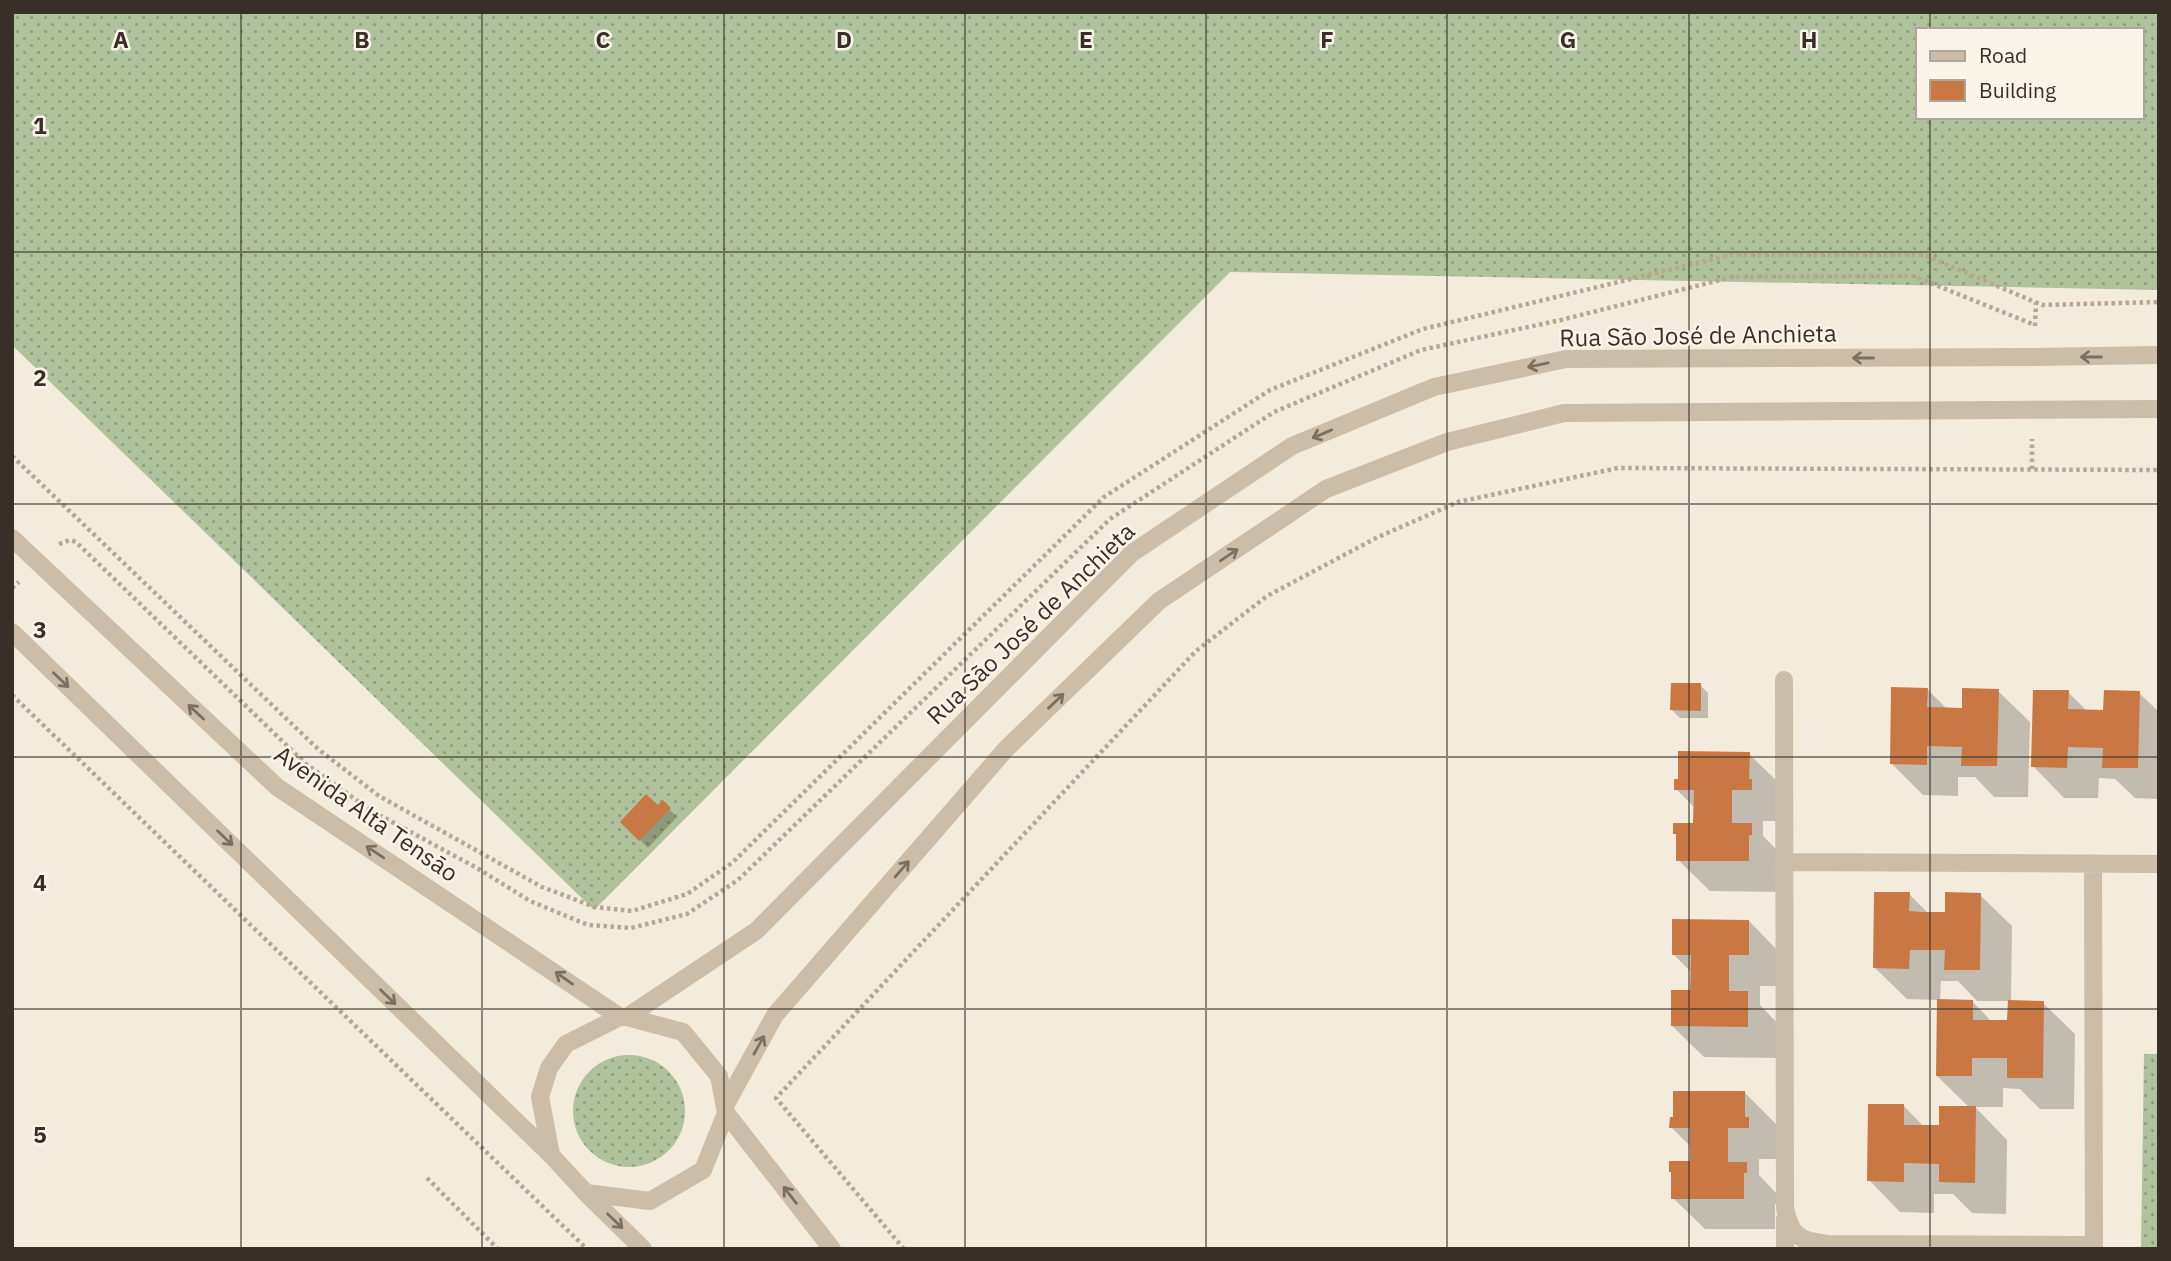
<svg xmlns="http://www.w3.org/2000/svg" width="2171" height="1261" font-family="'IBM Plex Sans',sans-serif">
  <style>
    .grass { fill: url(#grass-dots); fill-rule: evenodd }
    .shadow { fill: #0003; fill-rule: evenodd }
    .building { fill: #ca7843 }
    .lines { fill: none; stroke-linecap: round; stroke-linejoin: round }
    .path { stroke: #b7a791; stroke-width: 4.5; stroke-dasharray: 3.5 3.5; stroke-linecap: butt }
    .minor { stroke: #cbbda7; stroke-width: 18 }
    .tertiary { stroke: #cbbda7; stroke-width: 18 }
    .oneway { stroke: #7a6f61 }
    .grid { fill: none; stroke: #382f28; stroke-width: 2; stroke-opacity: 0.55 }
    .labels { text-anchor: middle; stroke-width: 5; stroke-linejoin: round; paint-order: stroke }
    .street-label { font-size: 24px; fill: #382f28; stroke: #faf5e8 }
    .grid-label { font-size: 23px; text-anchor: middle; font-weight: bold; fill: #382f28; stroke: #faf5e8; stroke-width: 5; stroke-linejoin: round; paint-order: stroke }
  </style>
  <defs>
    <pattern id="grass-dots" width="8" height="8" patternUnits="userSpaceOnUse" patternTransform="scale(1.75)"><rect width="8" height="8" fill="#afc29b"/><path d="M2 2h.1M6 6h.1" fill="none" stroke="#8f9e7e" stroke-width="1.8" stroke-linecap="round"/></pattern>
  </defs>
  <rect width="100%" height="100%" fill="#f3ebdc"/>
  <!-- grass -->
  <path class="grass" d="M12,12H2159V290L1230,272L594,910L12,345ZM1917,30H2141V117H1917Z
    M2144,1054H2159V1249H2141Z
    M573 1111a56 56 0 1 1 112 0a56 56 0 1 1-112 0Z"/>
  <!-- shadow -->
  <path class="shadow" d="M1700,685L1708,693V718H1680L1672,710Z
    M1927,689L1947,709L1964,710L1998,691L2030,722L2028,797H1994L1975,777H1958V796L1923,795L1892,764Z
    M2068,692L2087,711H2105L2139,693L2159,712V799L2135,798L2115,779L2099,778L2098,798H2064L2033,766Z
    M1749,754L1781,785L1783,821H1763V836L1783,856L1780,892L1710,891L1678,860V836L1675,833L1695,825V808L1676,789Z
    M663,803L677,817L648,848L622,822L658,808Z
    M1909,894L1929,914H1946L1980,895L2012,926L2011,1002L2043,1003L2075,1034L2074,1109H2040L2020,1089L2003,1088V1107H1975L2007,1140L2006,1214L1972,1213L1953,1194H1934V1213L1900,1212L1869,1180L1904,1106L1924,1127H1941L1970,1108L1937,1076L1939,1000L1907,999L1875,968ZM1941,981H1958L1977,1001H2010L2009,1022H1992L1972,1001H1940Z
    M1749,921L1780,953V986H1760V1005L1779,1025V1058L1704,1057L1672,1026L1692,992V973L1674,955Z
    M1744,1092L1776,1124V1146L1780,1150V1159H1759V1175L1778,1195V1204H1775V1229H1705L1673,1198L1691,1163V1147L1671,1127Z"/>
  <!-- building -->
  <path class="building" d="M1671,683H1701V711L1670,710Z
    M1891,687L1928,688L1927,707L1962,708V688L1999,689L1997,766H1961L1962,747L1927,746V765L1890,764Z
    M2033,690H2069L2068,709L2103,710L2104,690L2140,691L2138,768H2102L2103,748L2068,747L2067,768L2031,767Z
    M1678,751L1750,752L1749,779H1752V790H1732V823H1752V835H1749V861H1676V834H1673V823H1693L1694,790H1674V779H1678Z
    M646,794L658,805L663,800L671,808L639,841L620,822Z
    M1874,892H1910L1909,911L1921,912H1945V892L1981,893L1980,970H1944L1945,950H1910L1909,969L1873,968Z
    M1672,919L1749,920V955H1729V991H1748V1027L1671,1026V990H1690L1691,955H1672Z
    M1937,999L1973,1000V1020H2007L2008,1000L2044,1001L2043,1078H2007V1058H1972V1076H1936Z
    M1673,1091H1745V1117H1749V1128H1728V1162H1747V1173H1744V1199H1671V1172H1669V1161H1690V1128H1669L1670,1117H1673Z
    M1868,1104H1904V1125H1939V1106H1976L1975,1183L1939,1182V1164L1904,1163V1182L1867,1181Z"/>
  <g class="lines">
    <!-- path -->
    <path class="path" d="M2035,326L2036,302
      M12,456L318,749L379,796L542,887L595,907L632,911L687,894L732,863L1104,497L1270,390L1423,329L1731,255H1924L2042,305L2159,302
      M2032,469V439
      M59,544L70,540L76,542L306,764L370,810L477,868L530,901L588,925L631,928L687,914L738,880L1110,519L1274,412L1421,350L1561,320L1732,277L1913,276L2035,325
      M12,588L19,582
      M12,695L587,1249
      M427,1178L498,1249
      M904,1249L776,1098L1196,651L1267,596L1378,537L1458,502L1618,468L2159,470"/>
    <!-- minor -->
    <path class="minor" d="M1784,680L1785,1208C1791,1237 1800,1241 1828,1244L2094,1245L2093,864
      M1785,862L2159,864
      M627,1017L756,931L1132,553L1292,446L1434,387L1566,359L2034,357L2159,355
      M726,1104L775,1015L1006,749L1159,601L1326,489L1447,442L1564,413L2159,409
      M1785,1249V1219"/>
    <!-- tertiary -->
    <path class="tertiary" d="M12,538L277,787L620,1017
      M12,632L551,1155
      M620,1017H627L683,1032L719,1076L726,1113L703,1170L650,1201L586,1193L551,1155L540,1097L549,1068L566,1044Z
      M726,1113L832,1249
      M586,1193L643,1249"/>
  </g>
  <!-- one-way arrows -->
  <defs><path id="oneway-shaft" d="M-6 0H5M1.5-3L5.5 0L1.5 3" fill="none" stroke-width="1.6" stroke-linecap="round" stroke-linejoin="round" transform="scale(1.75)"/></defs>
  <g class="oneway">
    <use href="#oneway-shaft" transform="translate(2091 357) rotate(180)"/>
    <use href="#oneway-shaft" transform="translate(1863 358) rotate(180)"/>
    <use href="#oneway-shaft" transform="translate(1538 365) rotate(168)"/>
    <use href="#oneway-shaft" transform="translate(1322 434) rotate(157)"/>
    <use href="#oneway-shaft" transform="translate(1229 555) rotate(-34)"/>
    <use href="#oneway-shaft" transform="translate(61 680) rotate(44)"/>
    <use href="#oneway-shaft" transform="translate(1056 701) rotate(-44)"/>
    <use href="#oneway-shaft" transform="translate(196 712) rotate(-137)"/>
    <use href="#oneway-shaft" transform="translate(225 838) rotate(44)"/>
    <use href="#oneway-shaft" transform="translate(375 852) rotate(-146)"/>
    <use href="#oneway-shaft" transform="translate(902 869) rotate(-49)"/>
    <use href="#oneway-shaft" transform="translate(564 978) rotate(-145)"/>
    <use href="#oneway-shaft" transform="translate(388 997) rotate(44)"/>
    <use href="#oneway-shaft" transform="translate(759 1045) rotate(-61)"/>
    <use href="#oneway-shaft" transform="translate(790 1195) rotate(-128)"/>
    <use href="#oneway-shaft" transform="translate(615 1221) rotate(44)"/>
  </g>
  <!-- grid -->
  <path class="grid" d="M241,12V1249M482,12V1249M724,12V1249M965,12V1249M1206,12V1249M1447,12V1249M1689,12V1249M1930,12V30M1930,117V1249M12,252H2159M12,504H2159M12,757H2159M12,1009H2159"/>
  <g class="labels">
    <!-- street labels -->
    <g class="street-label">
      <text transform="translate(1698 336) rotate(-1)" y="8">Rua São José de Anchieta</text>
      <text transform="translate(1031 624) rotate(-44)" y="8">Rua São José de Anchieta</text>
      <text transform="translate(366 814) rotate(35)" y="8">Avenida Alta Tensāo</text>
    </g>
  </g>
  <g class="grid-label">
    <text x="121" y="48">A</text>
    <text x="362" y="48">B</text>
    <text x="603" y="48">C</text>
    <text x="844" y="48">D</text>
    <text x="1086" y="48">E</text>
    <text x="1327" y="48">F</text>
    <text x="1568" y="48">G</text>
    <text x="1809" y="48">H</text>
    <text x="40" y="134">1</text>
    <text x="40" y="386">2</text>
    <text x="40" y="638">3</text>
    <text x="40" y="891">4</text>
    <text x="40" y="1143">5</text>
  </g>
  <!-- border -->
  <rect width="2171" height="1261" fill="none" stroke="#382f28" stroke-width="28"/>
  <!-- legend -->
  <rect x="1916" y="28" width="228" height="91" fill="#faf5e8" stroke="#aca69b" stroke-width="2"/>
  <rect x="1930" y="51" width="35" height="10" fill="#cbbda7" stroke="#aca69b" stroke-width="2"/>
  <text x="1979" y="63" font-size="21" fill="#382f28">Road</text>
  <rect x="1930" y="80" width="35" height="21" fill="#ca7843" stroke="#aca69b" stroke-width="2"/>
  <text x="1979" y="98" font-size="21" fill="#382f28">Building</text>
</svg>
